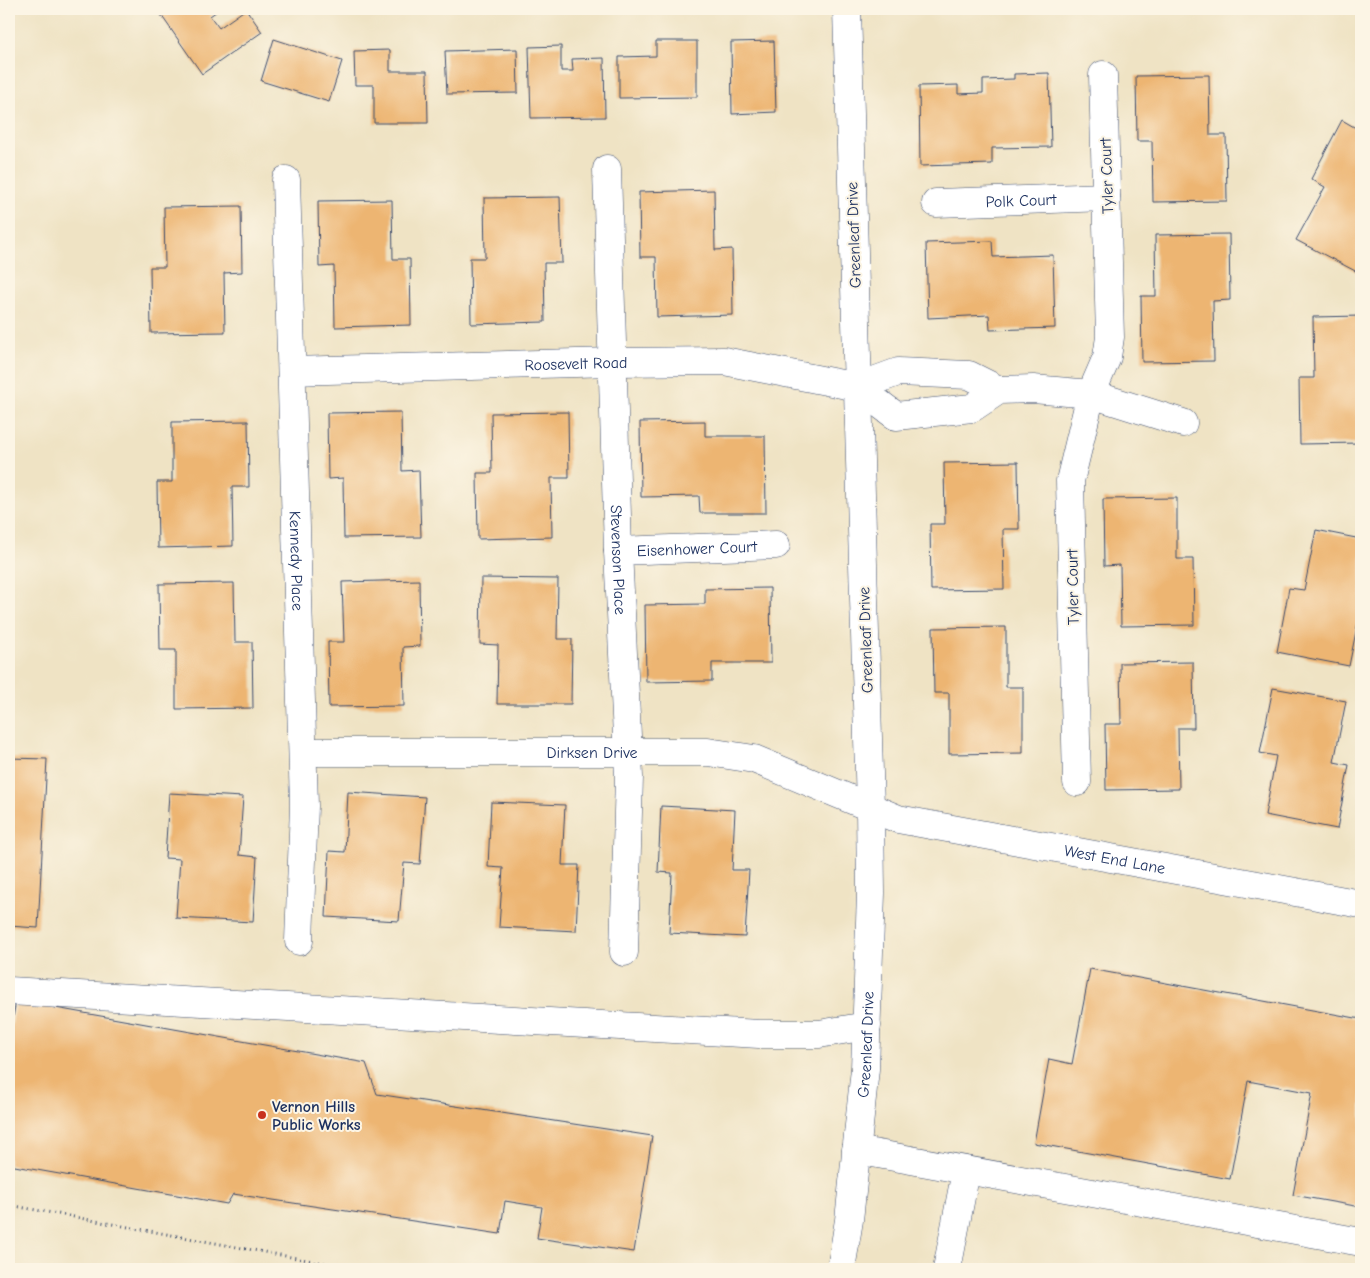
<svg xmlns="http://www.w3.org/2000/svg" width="1370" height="1278" font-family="'Comic Neue',sans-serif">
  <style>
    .building { fill: #edb572 }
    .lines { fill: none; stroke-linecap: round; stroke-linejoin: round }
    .minor-casing { stroke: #3b4a6d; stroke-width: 29 }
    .path { stroke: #3b4a6d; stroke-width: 3; stroke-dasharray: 1 4; stroke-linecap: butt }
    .minor { stroke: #fff; stroke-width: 28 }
    .poi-dot { fill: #c8321e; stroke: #fcf5e5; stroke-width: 2 }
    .labels { text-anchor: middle; stroke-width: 4; stroke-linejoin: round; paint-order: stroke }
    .street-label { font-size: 16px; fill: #1b2f5e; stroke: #fcf5e5 }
    .poi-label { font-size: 16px; font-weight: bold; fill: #1b2f5e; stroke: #fcf5e5; text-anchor: start }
  </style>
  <rect width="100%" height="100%" fill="#fcf5e5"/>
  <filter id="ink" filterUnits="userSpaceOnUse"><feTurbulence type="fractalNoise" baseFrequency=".02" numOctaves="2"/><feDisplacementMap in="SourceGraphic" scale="10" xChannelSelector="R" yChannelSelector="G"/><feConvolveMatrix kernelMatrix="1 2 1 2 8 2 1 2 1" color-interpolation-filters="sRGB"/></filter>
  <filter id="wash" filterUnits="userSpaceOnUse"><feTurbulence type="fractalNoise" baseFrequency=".0096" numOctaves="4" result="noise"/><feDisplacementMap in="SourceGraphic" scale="20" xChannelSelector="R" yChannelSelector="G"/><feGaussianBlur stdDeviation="1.12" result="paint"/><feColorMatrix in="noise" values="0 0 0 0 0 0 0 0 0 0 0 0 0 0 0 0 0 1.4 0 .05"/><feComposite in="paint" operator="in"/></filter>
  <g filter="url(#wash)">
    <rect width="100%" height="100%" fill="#efe3c4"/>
    <g id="blocks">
      <!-- building -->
      <path class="building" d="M164,9H220L210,16L219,28L246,9L262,32L202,74L159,12Z
        M274,39L342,61L329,102L261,81Z
        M656,41H697V97L619,98V57L656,56Z
        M774,41L776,112L732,114L731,42Z
        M561,46V71H573L572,59L604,58L605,117L531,118L529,47Z
        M517,49L518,93L447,94L445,51Z
        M390,50V71H427L428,123H374V85H355L354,51Z
        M1049,73L1051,147L992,148V164L920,166L919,86L958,85V94L983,93V80L1014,79V74Z
        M1209,75L1210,135H1226L1227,201L1153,202L1152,141H1137L1136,76Z
        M1342,120L1361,131V274L1296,240L1325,187L1311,179Z
        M714,190L715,250L732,249L733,315L657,317L656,257H640L639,192Z
        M560,197L562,263H544L545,322L471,324L470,258H485L484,198Z
        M392,200L393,259H410L411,325L335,327L334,266L319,267L318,201Z
        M241,206L242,272L224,273L225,332L151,333L150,267H165L164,207Z
        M1229,234L1230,300L1213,301L1214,361L1142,362L1141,296H1156L1155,235Z
        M992,241L993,257L1053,255L1055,328L990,330L989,315L928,318L926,243Z
        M1361,316V443L1300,444L1299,378H1314L1313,317Z
        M401,412L402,471L419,470L421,537L344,538L343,478L328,479L327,413Z
        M568,412L569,478H551L552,537L478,539L477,473H492L491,413Z
        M248,421L249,487H232L233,546L158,548L157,482H172V422Z
        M705,421V436H765L766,513H700L699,496L641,497L640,422Z
        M1018,462L1019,529H1003L1004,589L931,590L930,524H945L944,463Z
        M1177,498V559H1193L1194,625L1121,626L1120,565L1104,566L1103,499Z
        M1316,530L1361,539V607L1349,666L1277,652L1289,588L1304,590Z
        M481,578L558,579L557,639H572L571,704H497L498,645L480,644Z
        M419,580L420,646L403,647L404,706L329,707L328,642H344L342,582Z
        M234,583L235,642H252L253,708L176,709V650H160L159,584Z
        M770,588L771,663H712V681L646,682L645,605L705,604V589Z
        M1006,627V687H1023V753L949,754V693H934L933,628Z
        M1193,662L1194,728H1178L1179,789L1106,790L1105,724H1121L1120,663Z
        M1273,688L1346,701L1334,762L1349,765L1337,829L1265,815L1276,756L1260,753Z
        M9,758L47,759L38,928L9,926Z
        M348,792L425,797L420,864L404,863L399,921L326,917L329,851L345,852Z
        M169,793L243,797L239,855L257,857L253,922L176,918L180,859L165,858Z
        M491,802L565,805L562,865H579L576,931L499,927L503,868L488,867Z
        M661,806L735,810L732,870H749L745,937L669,933L672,873L658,872Z
        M1090,969L1361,1019V1207L1293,1195L1312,1093L1248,1081L1230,1179L1034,1143L1049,1059L1072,1064Z
        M16,1001L366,1063L377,1094L652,1136L634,1252L537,1238L542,1207L505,1201L500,1234L233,1194L227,1204L9,1165V1040Z"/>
    </g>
  </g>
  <g filter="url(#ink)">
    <use href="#blocks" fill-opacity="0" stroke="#3b4a6d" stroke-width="1"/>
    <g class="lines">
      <defs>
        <g id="minor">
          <path id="s1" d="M607,169L618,551L629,777L624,952"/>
          <path id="s2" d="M286,180L304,806L299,941"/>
          <path id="s3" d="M936,203L1106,197"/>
          <path id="s4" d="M292,371L613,362L724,361L857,387L896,416L972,408L999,390L1033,389L1091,394L1183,423"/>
          <path d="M857,387L898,372L969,375L999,390"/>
          <path id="s5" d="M618,551L776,545"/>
          <path id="s6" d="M303,752H708L754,759L898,819L1361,904"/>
          <path d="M1077,782L1070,481L1091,394L1107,357L1110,337L1103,75"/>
          <path d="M9,991L759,1034H819L867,1026"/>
          <path d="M856,1150L1361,1242"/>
          <path id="s7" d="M841,1269L849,1220L865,1069L871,893L870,807L847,9"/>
          <path d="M947,1269L966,1171"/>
        </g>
      </defs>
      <!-- minor casing -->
      <use href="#minor" class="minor-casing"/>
      <!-- path -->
      <path class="path" d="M9,1205L356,1269"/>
      <!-- minor -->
      <use href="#minor" class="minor"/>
    </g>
  </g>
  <!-- markers -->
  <circle class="poi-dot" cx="262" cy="1115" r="5"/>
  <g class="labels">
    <!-- street labels -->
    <g class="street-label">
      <text transform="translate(1106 176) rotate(-92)" y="6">Tyler Court</text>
      <text dy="6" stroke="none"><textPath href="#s3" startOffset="85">Polk Court</textPath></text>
      <text transform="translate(853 235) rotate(-92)" y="6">Greenleaf Drive</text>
      <text dy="6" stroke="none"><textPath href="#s4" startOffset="284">Roosevelt Road</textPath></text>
      <text dy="6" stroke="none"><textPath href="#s5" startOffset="79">Eisenhower Court</textPath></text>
      <text dy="6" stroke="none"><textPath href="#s2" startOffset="381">Kennedy Place</textPath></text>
      <text dy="6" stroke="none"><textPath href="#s1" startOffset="391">Stevenson Place</textPath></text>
      <text transform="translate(1072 587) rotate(-91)" y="6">Tyler Court</text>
      <text transform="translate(865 640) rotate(-92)" y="6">Greenleaf Drive</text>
      <text dy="6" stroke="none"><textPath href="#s6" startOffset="289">Dirksen Drive</textPath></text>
      <text dy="6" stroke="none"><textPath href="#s6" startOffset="828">West End Lane</textPath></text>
      <text dy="6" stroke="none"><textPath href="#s7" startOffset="226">Greenleaf Drive</textPath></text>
    </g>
    <!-- poi labels -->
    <g class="poi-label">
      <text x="272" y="1112">Vernon Hills<tspan x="272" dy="18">Public Works</tspan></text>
    </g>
  </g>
  <!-- margin -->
  <rect width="1370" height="1278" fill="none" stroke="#fcf5e5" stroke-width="30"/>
</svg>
